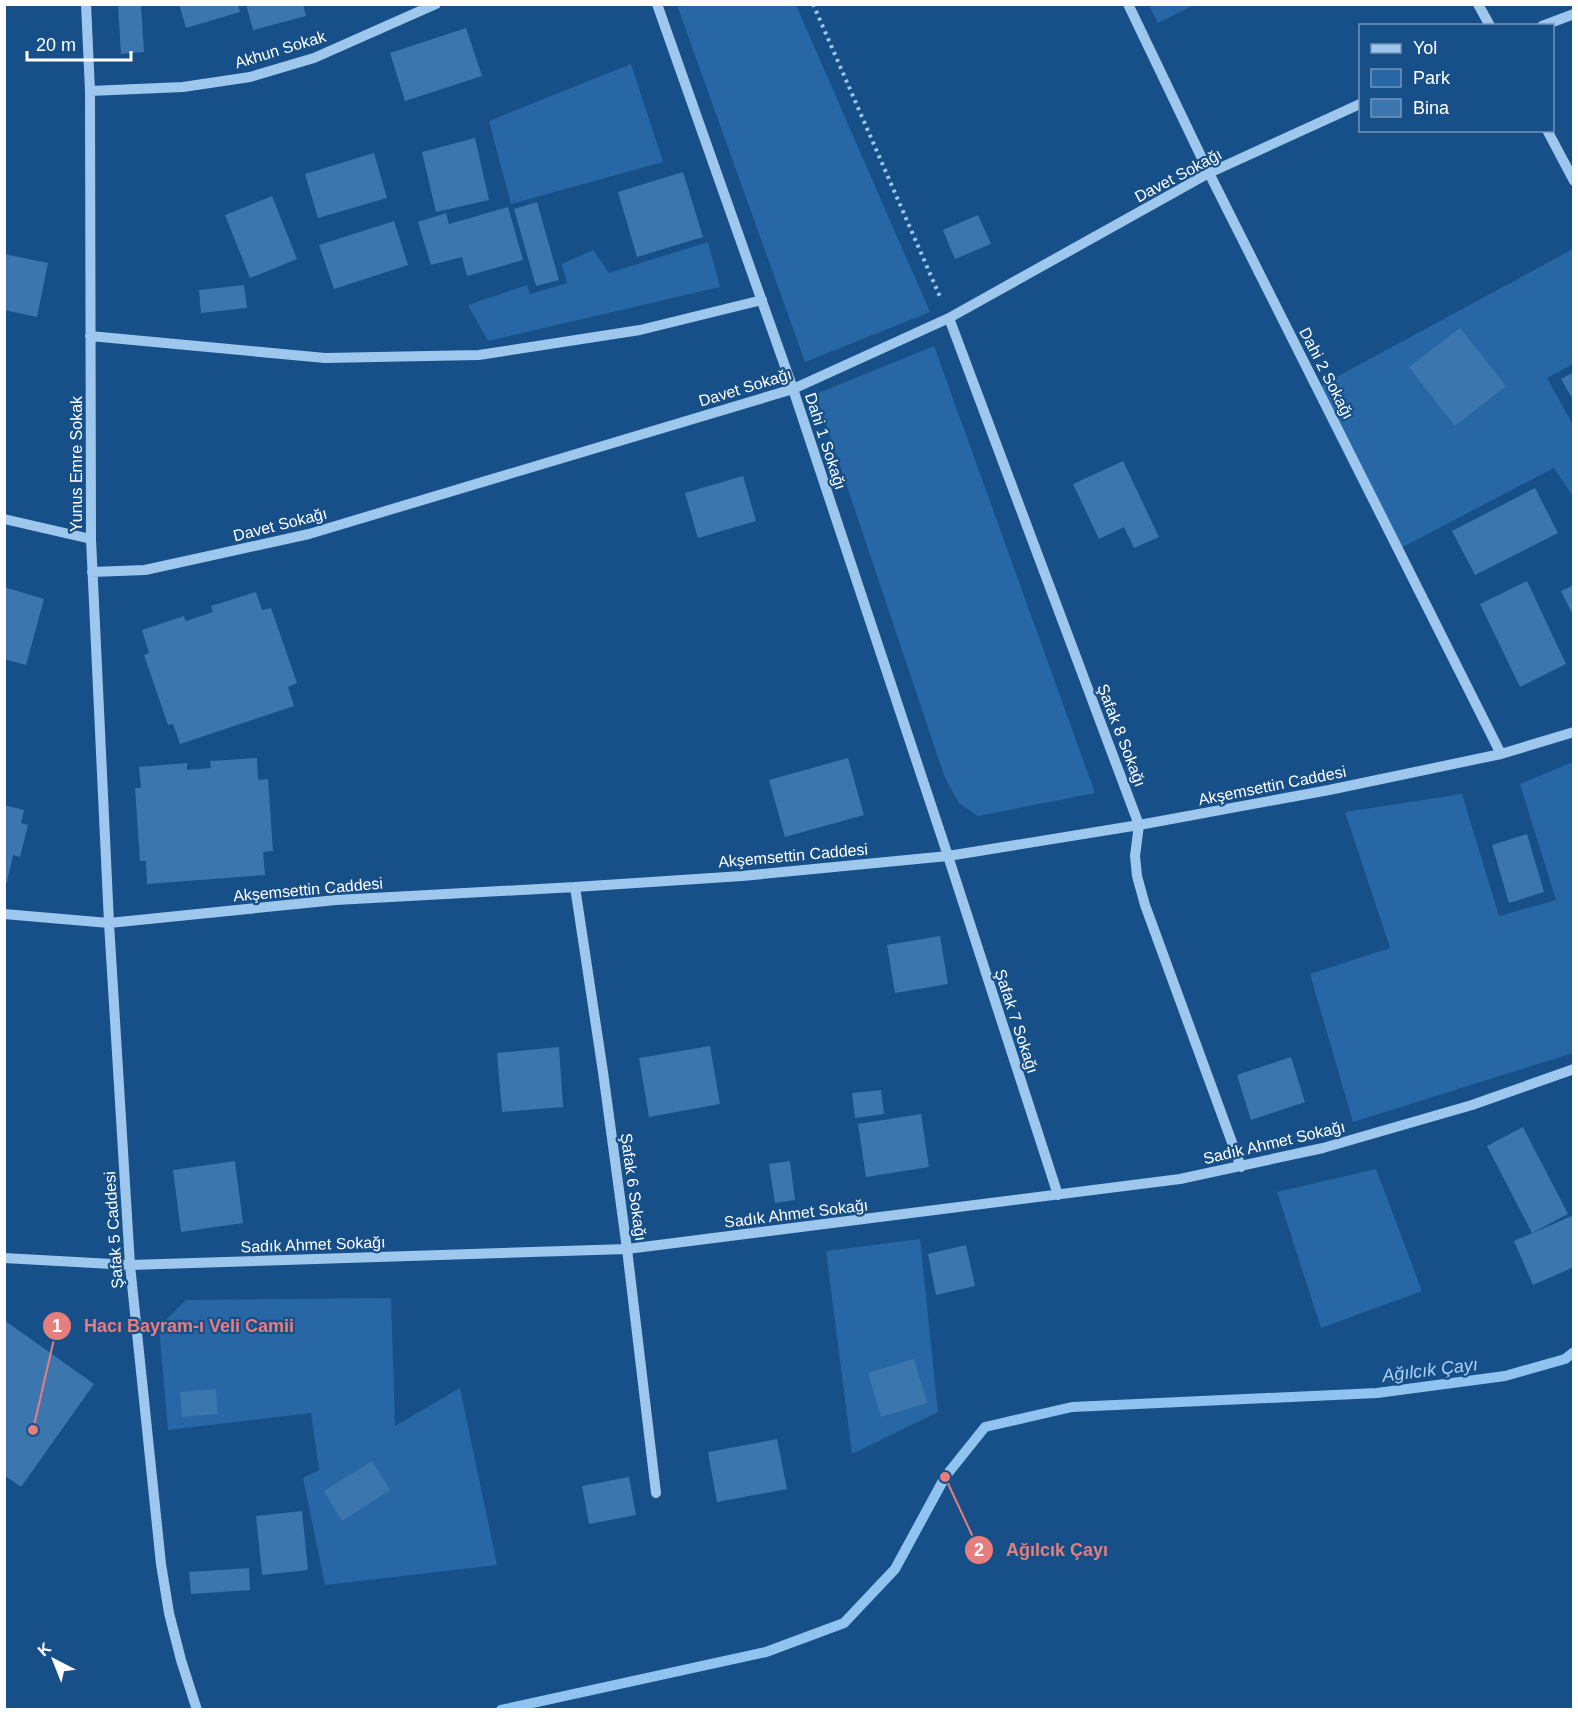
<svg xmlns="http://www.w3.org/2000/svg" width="1578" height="1714" font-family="Helvetica,sans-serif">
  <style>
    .green { fill: #2767a5 }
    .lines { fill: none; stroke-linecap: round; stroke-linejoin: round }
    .stream { stroke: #91c3f0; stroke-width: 10 }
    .building { fill: #3c76af }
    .path { stroke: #9ec7ed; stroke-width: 4; stroke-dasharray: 3 4.5; stroke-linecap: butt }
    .minor { stroke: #9ec7ed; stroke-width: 10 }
    .labels { text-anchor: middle; stroke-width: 4.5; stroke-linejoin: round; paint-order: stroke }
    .street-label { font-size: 16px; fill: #fff; stroke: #174f88 }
    .water-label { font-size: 18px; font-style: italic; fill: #aad1f5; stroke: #174f88 }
    .leader { fill: none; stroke: #e67e7e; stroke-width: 2 }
    .callout-dot { fill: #e67e7e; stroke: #174f88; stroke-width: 2 }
    .mark-label { font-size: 18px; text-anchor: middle; font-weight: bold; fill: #fff }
    .callout-label { font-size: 18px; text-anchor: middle; font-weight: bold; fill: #e67e7e; stroke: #174f88; stroke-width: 4.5; stroke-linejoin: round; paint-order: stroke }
  </style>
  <rect width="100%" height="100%" fill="#174f88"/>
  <!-- green -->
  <path class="green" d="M677,5H796L930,312L805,362Z
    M1149,5H1194L1158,23Z
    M631,64L663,162L511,204L489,121Z
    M708,242L720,287L488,341L468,305L527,285L530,294L567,283L562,264L593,250L609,273Z
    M1573,249V364L1547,378L1573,425V497L1554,468L1395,551L1316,388Z
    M934,346L1095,793L978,816L959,803L945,778L816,394Z
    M1573,762V1053L1353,1122L1310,974L1390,948L1345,812L1462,794L1499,916L1556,900L1520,784Z
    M1376,1169L1422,1291L1321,1328L1277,1192Z
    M920,1239L938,1412L852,1454L826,1251Z
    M391,1298L395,1426L460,1388L497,1565L325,1585L303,1478L319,1470L311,1413L168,1430L159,1327L186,1300Z"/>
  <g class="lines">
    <!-- stream -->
    <path class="stream" d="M501,1710L766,1652L844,1623L895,1569L945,1477L985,1427L1072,1407L1377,1393L1505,1376L1565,1359L1574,1352"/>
  </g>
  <!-- building -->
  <path class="building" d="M118,4H141L144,52L121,54Z
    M179,4H238L240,12L186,28Z
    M246,4H303L306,16L253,30Z
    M466,28L482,76L405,101L390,53Z
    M475,138L489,200L436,212L422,152Z
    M374,153L387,198L318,218L305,174Z
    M683,172L703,237L637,257L618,192Z
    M272,196L297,259L250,278L225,215Z
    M537,202L559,280L536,286L514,209Z
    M508,207L523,260L467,276L462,257L431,265L418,222L446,213L449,224Z
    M978,215L991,244L955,259L943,230Z
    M394,221L408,265L334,289L319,245Z
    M4,254L48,263L37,317L4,310Z
    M244,285L247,308L201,313L199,290Z
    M1460,328L1506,386L1455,426L1409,367Z
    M1574,372V401L1561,379Z
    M1123,461L1159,537L1134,548L1124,527L1099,539L1073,484Z
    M743,476L756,521L698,538L685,493Z
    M1535,488L1558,533L1475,575L1452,531Z
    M1527,581L1566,664L1520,687L1480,604Z
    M1574,585V617L1561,591Z
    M4,587L44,599L26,665L4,659Z
    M256,592L262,610L271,608L297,683L288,687L294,706L180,744L173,724L168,725L144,655L149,653L142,630L184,616L186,621L213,612L211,606Z
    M257,758L258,780L268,779L273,851L263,852L265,875L147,884L146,861H140L135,788H141L139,767L187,763V770L211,768L210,761Z
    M848,758L864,815L785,837L769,780Z
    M4,805L24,810L21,823L28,825L20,857L13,855L7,882H4Z
    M1527,834L1544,892L1509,903L1492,845Z
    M940,936L948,984L895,993L887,945Z
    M710,1046L720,1104L649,1117L639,1058Z
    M559,1047L563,1107L502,1112L497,1053Z
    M1291,1057L1305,1102L1251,1120L1237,1075Z
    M881,1090L884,1114L855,1118L852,1093Z
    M921,1114L929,1167L866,1177L858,1124Z
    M1523,1127L1568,1214L1532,1233L1487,1146Z
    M235,1161L243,1223L181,1232L173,1170Z
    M790,1161L795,1200L775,1203L769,1164Z
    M1574,1215V1267L1533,1285L1514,1241Z
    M966,1245L975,1286L936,1295L928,1254Z
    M4,1320L94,1384L21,1487L4,1475Z
    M914,1359L927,1403L881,1417L868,1373Z
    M216,1389L218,1414L182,1417L180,1392Z
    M777,1439L787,1489L717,1502L708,1452Z
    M372,1461L390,1490L342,1521L324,1491Z
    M629,1477L636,1515L589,1524L582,1486Z
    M302,1511L308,1570L262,1575L256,1516Z
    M249,1568L250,1590L191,1594L189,1572Z"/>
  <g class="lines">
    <!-- path -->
    <path class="path" d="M813,4L941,299"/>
    <!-- minor -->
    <path class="minor" d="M86,4L90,91L91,539L109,923L130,1265L161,1564L169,1613L181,1660L197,1710
      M657,4L793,389L948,856L1058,1195
      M1128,4L1209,173L1501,754
      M1478,4L1490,26
      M1542,26L1574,14
      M90,91L183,87L250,77L314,58L436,4
      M1547,130L1574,181
      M949,318L1139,825L1135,856L1137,876L1145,905L1241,1167
      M90,336L325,358L479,355L640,330L762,300
      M4,519L91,539
      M92,572L145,570L309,534L793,389L949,318L1209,173L1360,104
      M575,887L603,1072L627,1249L656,1493
      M4,914L109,923L336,900L575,887L742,876L948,856L1139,825L1329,790L1501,754L1574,732
      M4,1258L130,1265L627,1249L1180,1179L1323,1148L1472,1105L1574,1069"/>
  </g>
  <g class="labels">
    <!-- street labels -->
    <g class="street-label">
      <text transform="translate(280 49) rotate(-17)" y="6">Akhun Sokak</text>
      <text transform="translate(1178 175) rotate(-28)" y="6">Davet Sokağı</text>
      <text transform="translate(1327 373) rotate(63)" y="6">Dahi 2 Sokağı</text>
      <text transform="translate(745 387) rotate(-17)" y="6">Davet Sokağı</text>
      <text transform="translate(826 441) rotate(72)" y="6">Dahi 1 Sokağı</text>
      <text transform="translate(76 464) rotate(-90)" y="6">Yunus Emre Sokak</text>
      <text transform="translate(280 524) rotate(-14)" y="6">Davet Sokağı</text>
      <text transform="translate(1122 735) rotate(69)" y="6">Şafak 8 Sokağı</text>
      <text transform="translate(1272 785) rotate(-11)" y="6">Akşemsettin Caddesi</text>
      <text transform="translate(793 855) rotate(-5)" y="6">Akşemsettin Caddesi</text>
      <text transform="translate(308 889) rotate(-5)" y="6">Akşemsettin Caddesi</text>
      <text transform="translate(1017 1021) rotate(72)" y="6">Şafak 7 Sokağı</text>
      <text transform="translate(1274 1142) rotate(-13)" y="6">Sadık Ahmet Sokağı</text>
      <text transform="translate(634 1187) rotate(82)" y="6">Şafak 6 Sokağı</text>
      <text transform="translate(796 1213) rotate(-7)" y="6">Sadık Ahmet Sokağı</text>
      <text transform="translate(113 1230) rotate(-94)" y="6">Şafak 5 Caddesi</text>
      <text transform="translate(313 1244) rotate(-2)" y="6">Sadık Ahmet Sokağı</text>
    </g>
    <!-- water labels -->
    <g class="water-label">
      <text transform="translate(1430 1370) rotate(-7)" y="6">Ağılcık Çayı</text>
    </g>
  </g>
  <!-- callouts -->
  <path class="leader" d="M33 1430L57 1326M945 1477L979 1550"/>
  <g class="callout-dot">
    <circle cx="33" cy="1430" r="6"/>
    <circle cx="945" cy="1477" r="6"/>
    <circle cx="57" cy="1326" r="15"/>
    <circle cx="979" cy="1550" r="15"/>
  </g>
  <g class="mark-label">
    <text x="57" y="1332">1</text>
    <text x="979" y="1556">2</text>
  </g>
  <g class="callout-label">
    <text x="189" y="1332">Hacı Bayram-ı Veli Camii</text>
    <text x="1057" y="1556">Ağılcık Çayı</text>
  </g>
  <!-- border -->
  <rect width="1578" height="1714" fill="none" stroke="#ffffff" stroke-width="12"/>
  <!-- legend -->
  <rect x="1359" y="24" width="195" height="108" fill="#174f88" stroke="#7495b8" stroke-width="1.5"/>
  <rect x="1371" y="44" width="30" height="9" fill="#9ec7ed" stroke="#7495b8" stroke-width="1.5"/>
  <text x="1413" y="54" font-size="18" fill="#ffffff">Yol</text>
  <rect x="1371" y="69" width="30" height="18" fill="#2767a5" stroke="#7495b8" stroke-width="1.5"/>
  <text x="1413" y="84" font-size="18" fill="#ffffff">Park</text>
  <rect x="1371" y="99" width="30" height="18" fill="#3c76af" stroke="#7495b8" stroke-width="1.5"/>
  <text x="1413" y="114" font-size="18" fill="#ffffff">Bina</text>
  <!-- north arrow -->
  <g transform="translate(54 1660) rotate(318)" stroke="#174f88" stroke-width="4.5" paint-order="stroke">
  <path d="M0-4.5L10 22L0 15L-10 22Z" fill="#ffffff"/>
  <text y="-9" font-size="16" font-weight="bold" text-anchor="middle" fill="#ffffff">K</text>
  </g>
  <!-- scale -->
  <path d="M27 51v9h104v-9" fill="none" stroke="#ffffff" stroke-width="3"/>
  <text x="36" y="51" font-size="18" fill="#ffffff" stroke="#174f88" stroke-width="4.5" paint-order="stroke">20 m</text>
</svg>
